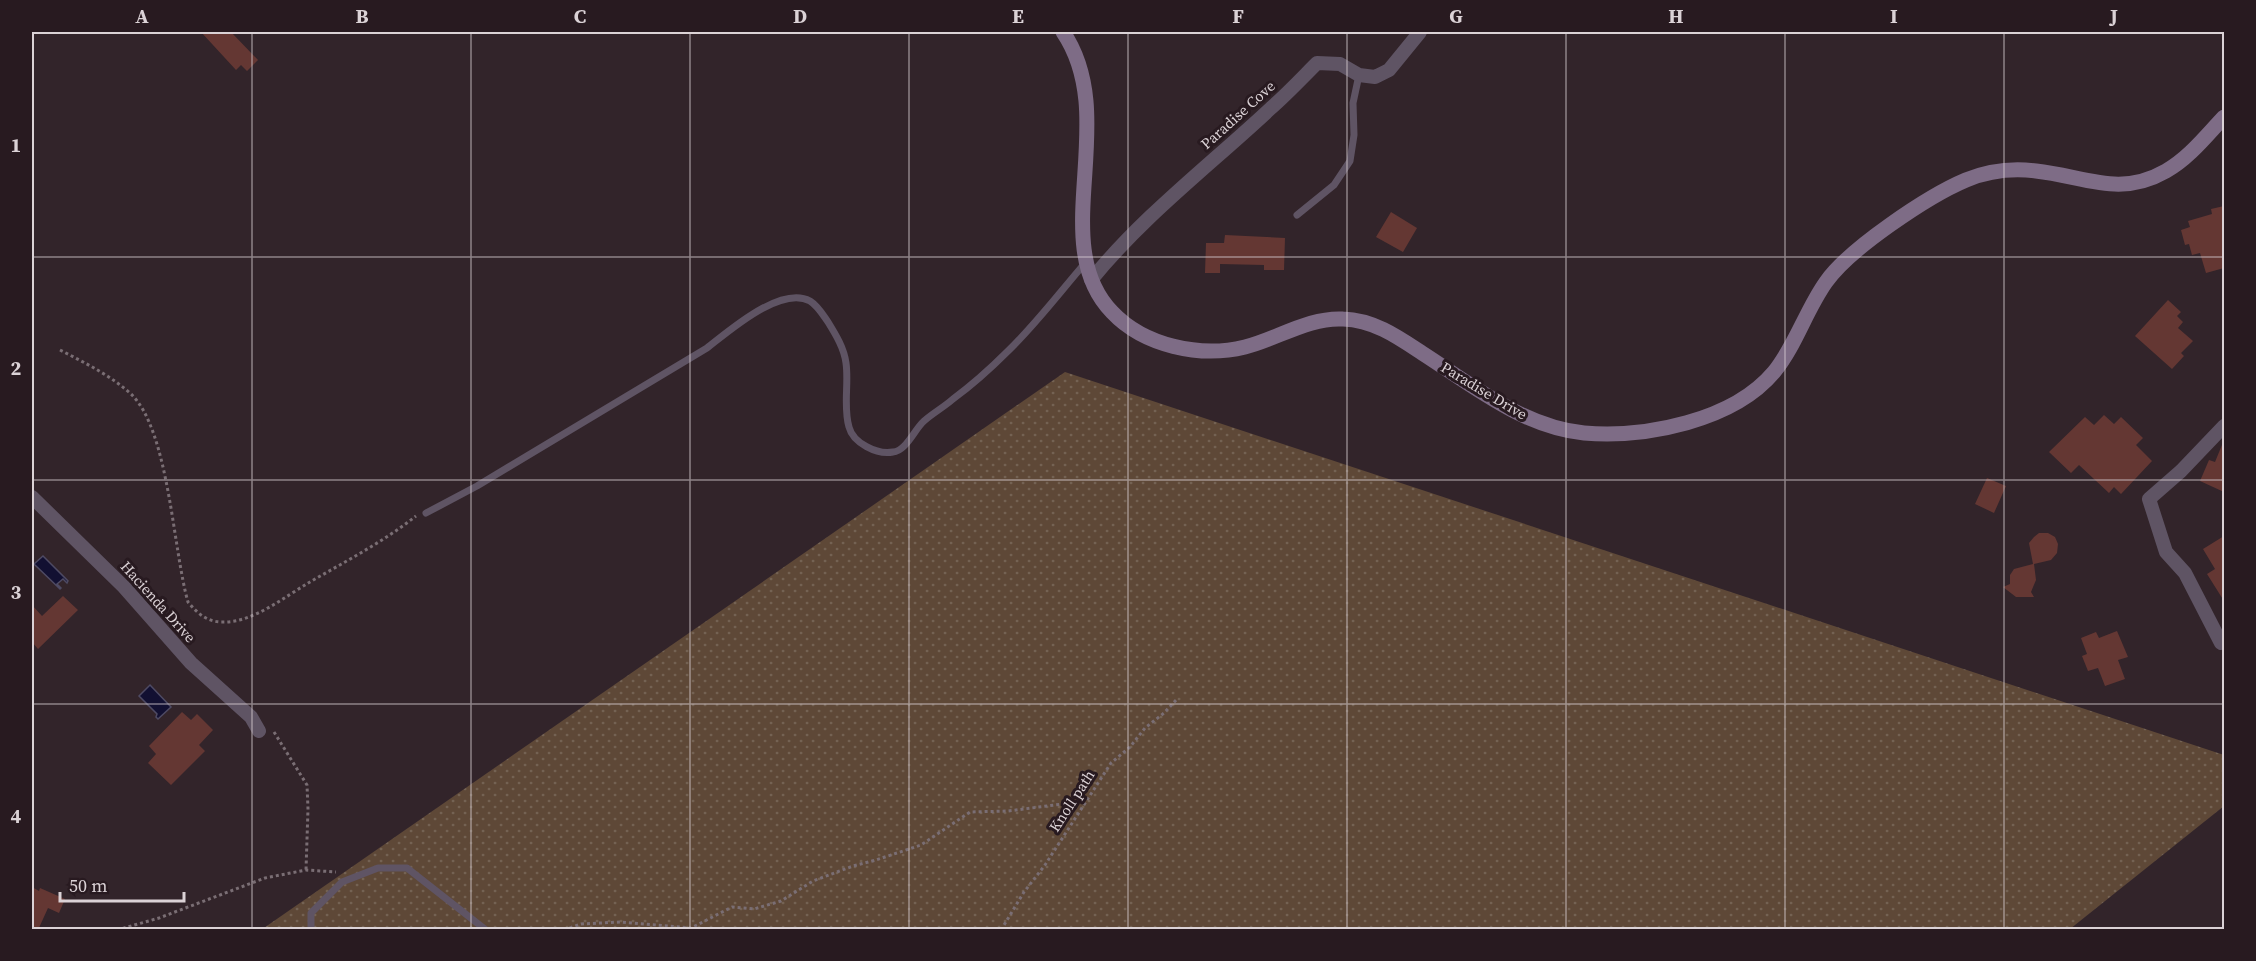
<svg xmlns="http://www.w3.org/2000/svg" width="2256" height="961" font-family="'Source Serif 4',serif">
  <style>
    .grass { fill: url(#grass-dots) }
    .water { fill: #121032; stroke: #4e4a63; stroke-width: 1.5 }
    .building { fill: #643733 }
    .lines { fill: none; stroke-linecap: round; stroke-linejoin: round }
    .path { stroke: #7a6e74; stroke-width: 3; stroke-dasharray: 3 3; stroke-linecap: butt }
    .lane { stroke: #5f5464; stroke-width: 7 }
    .street { stroke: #5f5464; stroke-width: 14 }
    .secondary { stroke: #7e6c86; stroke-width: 15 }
    .grid { fill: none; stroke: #dbd2d6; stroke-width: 1.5; stroke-opacity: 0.55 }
    .labels { text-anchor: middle; stroke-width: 6; stroke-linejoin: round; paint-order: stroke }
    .street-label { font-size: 15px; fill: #dbd2d6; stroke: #281a20 }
    .neatline { fill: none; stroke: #dbd2d6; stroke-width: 2 }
    .grid-label { font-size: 20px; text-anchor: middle; font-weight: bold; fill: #dbd2d6 }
  </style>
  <defs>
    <pattern id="grass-dots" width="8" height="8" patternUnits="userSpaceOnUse" patternTransform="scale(1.5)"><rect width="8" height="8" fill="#5e4837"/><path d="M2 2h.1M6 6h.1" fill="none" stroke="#746253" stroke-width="1.8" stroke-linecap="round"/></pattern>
  </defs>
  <rect width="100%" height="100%" fill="#32242a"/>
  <!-- grass -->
  <path class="grass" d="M1065,372L2224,755V806L2070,929L261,930Z"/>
  <!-- water -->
  <path class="water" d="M43,556L68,581L67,583L63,579L57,584L61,588L60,589L34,564Z
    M150,685L171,707L158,719L156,717L157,714L139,696Z"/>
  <!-- building -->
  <path class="building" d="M201,32H231L258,60L247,71L241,65L236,70Z
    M2224,206V245H2222L2224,268L2206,273L2200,253L2192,255L2189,244L2185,245L2181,230L2190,227L2188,221L2212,214L2211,209Z
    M1391,212L1417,228L1403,252L1376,237Z
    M1225,235L1285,238L1284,270H1264V265L1220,264V273H1205L1206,243H1224Z
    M2168,300L2181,312L2177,316L2183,322L2178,328L2193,341L2181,353L2184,356L2172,369L2135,336Z
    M2104,415L2114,424L2121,417L2143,438L2136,445L2152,461L2121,494L2114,487L2109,493L2079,465L2071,473L2049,452L2085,417L2094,425Z
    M2224,440V492L2200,481L2209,460L2215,462Z
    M1987,478L2006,486L1994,513L1975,504Z
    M2039,533H2048L2055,537L2058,544L2057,553L2051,560L2034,564L2036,580L2031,592L2034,597H2016L2003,587L2010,584V575L2014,569L2033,564L2029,543L2034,537Z
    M2224,536V601L2207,574L2215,569L2203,549Z
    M63,596L78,610L38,649L32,642V605L42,616Z
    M2117,631L2128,657L2118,660L2125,679L2105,686L2098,668L2088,671L2082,656L2087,654L2081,638L2096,632L2099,638Z
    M182,712L191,720L197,714L213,730L199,745L205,751L171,785L148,763L156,754L149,746Z
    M32,887L39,891L40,888L65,899L59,913L48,908L38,930H32Z"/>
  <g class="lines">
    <!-- path -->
    <path class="path" d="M60,350C85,363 110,375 131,394C169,430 173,550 188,602C197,613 207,622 222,622C253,623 284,597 310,582C346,561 383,542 416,516
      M274,732L307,785L308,809L306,870
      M117,930L159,918L265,878L306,870L336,872
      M564,930L581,924L620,922L691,928L732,907L754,909L781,901L813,881L853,866L876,860L921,845L970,812L1008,811L1086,801
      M1001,930L1024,892L1045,865L1111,763L1130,747L1145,728L1164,713L1178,698"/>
    <!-- lane -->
    <path class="lane" d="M1297,215L1334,185L1350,161L1354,135L1353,103L1359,75
      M426,513L477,486L707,348C729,331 781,285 810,301C818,306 823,315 828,322C836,335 844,348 846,363C849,384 843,407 849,427C853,443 877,455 893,452C906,451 914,430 924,421C933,413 944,407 953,399C972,385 991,368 1008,351C1036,324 1060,292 1086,262
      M311,930V913L342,882L378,868H407L486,930"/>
    <!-- street -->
    <path class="street" d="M1091,280C1144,215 1210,165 1271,108C1287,94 1302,78 1317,63L1340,64L1359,75L1375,77L1389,70L1420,32
      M32,497L124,587L191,663L251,717L259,731
      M2221,643L2185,573L2166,552L2149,499L2181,471L2224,426"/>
    <!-- secondary -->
    <path class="secondary" d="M1063,32C1122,119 1045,243 1112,312C1144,346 1200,358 1245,347C1277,339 1309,317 1343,319C1374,320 1398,337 1422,353C1472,385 1523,427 1584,433C1646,438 1733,421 1774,372C1796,345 1806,310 1826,282C1849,249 1928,196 1966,180C1988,171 2012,168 2036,171C2084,176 2119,198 2166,171C2189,158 2206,136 2224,117"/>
  </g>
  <!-- grid -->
  <path class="grid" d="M252,32V930M471,32V930M690,32V930M909,32V930M1128,32V930M1347,32V930M1566,32V930M1785,32V930M2004,32V930M32,257H2224M32,480H2224M32,704H2224"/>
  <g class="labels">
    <!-- street labels -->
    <g class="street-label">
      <text transform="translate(1238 115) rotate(-42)" y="5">Paradise Cove</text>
      <text transform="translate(1484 391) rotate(31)" y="5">Paradise Drive</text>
      <text transform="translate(158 602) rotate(48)" y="5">Hacienda Drive</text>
      <text transform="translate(1072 801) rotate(-57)" y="5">Knoll path</text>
    </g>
  </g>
  <!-- border -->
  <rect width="2256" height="961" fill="none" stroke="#281a20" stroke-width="66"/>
  <!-- scale -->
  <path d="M60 892v9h124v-9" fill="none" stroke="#dbd2d6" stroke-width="3"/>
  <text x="69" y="892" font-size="18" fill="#dbd2d6" stroke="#281a20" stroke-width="4.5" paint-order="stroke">50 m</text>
  <rect x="33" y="33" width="2190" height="895" class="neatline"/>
  <g class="grid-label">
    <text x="142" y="23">A</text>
    <text x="362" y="23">B</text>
    <text x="580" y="23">C</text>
    <text x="800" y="23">D</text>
    <text x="1018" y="23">E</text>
    <text x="1238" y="23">F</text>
    <text x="1456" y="23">G</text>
    <text x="1676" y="23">H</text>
    <text x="1894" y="23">I</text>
    <text x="2114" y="23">J</text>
    <text x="16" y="152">1</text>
    <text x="16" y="375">2</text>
    <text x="16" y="599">3</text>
    <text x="16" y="823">4</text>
  </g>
</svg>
